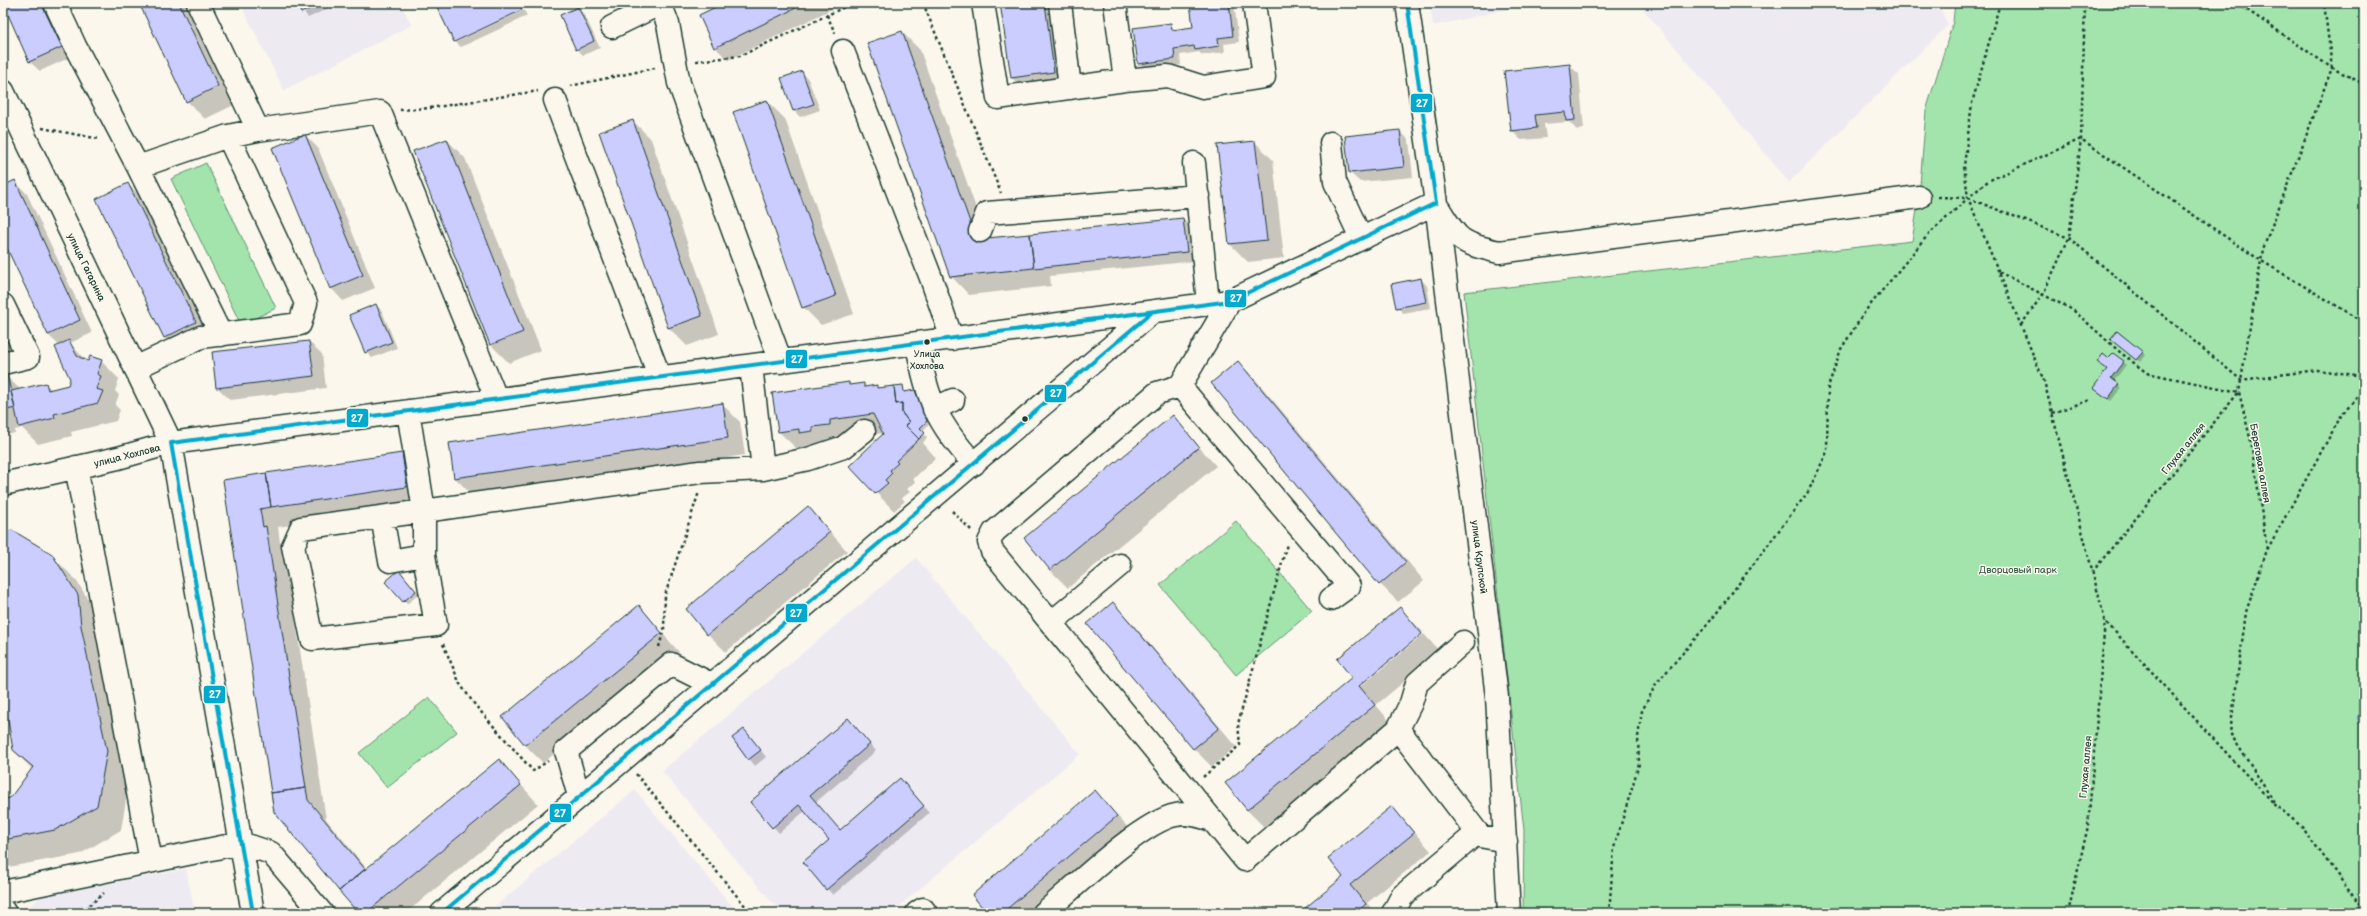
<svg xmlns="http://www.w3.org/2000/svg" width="2367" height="916" font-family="'Balsamiq Sans',sans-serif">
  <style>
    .built { fill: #edeaf2 }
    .green { fill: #a3e4ac; stroke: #619070 }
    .water { fill: #add5f7; stroke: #7498a9 }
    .shadow { fill: #0003 }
    .building { fill: #cbccff; stroke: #1f3d34 }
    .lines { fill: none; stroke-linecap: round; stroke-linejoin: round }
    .minor-casing { stroke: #1f3d34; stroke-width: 25 }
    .path { stroke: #1f3d34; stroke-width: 2.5; stroke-dasharray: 3 3; stroke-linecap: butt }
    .minor { stroke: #fbf7ec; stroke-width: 22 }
    .bus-1-casing { stroke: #fbf7ec; stroke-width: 7 }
    .bus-1 { stroke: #00a9ce; stroke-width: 4 }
    .bus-dot { fill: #1f3d34; stroke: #fbf7ec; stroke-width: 1.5 }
    .labels { text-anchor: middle; stroke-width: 3; stroke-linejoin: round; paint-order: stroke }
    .bus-label { font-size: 9px; fill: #1f3d34; stroke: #fbf7ec }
    .street-label { font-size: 10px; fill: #1f3d34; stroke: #fbf7ec }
    .park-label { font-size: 10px; fill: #395e4c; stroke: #fbf7ec }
    .line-badge { stroke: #fbf7ec; stroke-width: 1.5 }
    .badge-label { font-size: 11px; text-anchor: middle; font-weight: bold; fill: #fff }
  </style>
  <rect width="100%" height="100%" fill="#fbf7ec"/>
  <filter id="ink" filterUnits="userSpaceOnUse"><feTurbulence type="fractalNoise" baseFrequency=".025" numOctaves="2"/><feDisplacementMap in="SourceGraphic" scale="8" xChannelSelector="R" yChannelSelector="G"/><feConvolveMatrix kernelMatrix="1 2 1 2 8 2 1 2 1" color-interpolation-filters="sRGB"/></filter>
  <g filter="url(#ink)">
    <!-- built -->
    <path class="built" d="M240,3H400L412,25L284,90Z
      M1430,3H1534L1433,26Z
      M1638,3H1938L1948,25L1789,182Z
      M916,558L1080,754L891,913H781L662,771Z
      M635,790L738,913H487Z
      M186,869L195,913H22L42,896Z"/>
    <!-- green -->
    <path class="green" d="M1955,3H2364V913H1523L1524,830L1464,292L1912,241L1919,197L1926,111L1953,22Z
      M206,163L276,308L241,325L171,179Z
      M1236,521L1312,611L1236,675L1160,585Z
      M429,697L457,732L387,788L359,753Z"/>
    <!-- water -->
    <path class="water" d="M2364,701V733L2357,718Z"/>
    <!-- shadow -->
    <path class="shadow" d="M3,3H45L71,57L40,71L30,62Z
      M140,3H188L236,104L205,119L187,101Z
      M298,3H332L333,6L308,18Z
      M444,3H521L523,8L456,40V42L524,10L527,16L461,47L454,41Z
      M726,3H844L728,60L715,47Z
      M1001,3H1049L1060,78L1018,84L1012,78Z
      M1191,3H1234L1239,42L1224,44L1225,52L1202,55L1199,52L1180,55L1181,65L1145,69L1139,63L1170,25L1176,30L1194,28Z
      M578,8L584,14L600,48L583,55L577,49Z
      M902,32L920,50L987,239L1183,219L1192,228L1196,261L1050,276L1051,286L969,295L951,276Z
      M1569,65L1579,74L1584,129L1577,130L1569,122L1544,124L1546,138L1521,140L1512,131Z
      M802,72L808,79L820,110L800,117L794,111Z
      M767,101L785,119L854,314L821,325L803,307Z
      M633,121L651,139L719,334L687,346L669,328Z
      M1400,131L1409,140L1413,177L1360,182L1350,173Z
      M305,135L318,148L375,288L343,301L331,288Z
      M447,140L465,158L541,350L509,363L491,345L415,152Z
      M1255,142L1273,160L1284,258L1248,262L1230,244L1219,146Z
      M15,181L27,194L92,333L70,343L88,363L101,361L119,379L115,391L119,395L115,405L120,410L116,421L71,432L72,436L38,444L22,428L15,430V433L3,436V378L7,377L21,390L46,384L52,390L68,386L71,378L60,346L48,335L3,237V187Z
      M128,184L141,197L208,335L177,350L164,337Z
      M1421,279L1427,286L1431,308L1403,313L1397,307Z
      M376,305L382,311L397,348L372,358L366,352Z
      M309,342L322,354L326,388L230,400L217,387L213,353Z
      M2114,342L2142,352L2145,355L2140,362Z
      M2109,360L2123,362L2126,365L2114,381L2121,388L2111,401L2097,391L2108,370Z
      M1238,362L1256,380L1424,581L1398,602L1380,584L1212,383Z
      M849,383L851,386L863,384L866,387L876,386L879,389L902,386L906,393L915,392L929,424L922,432L927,437L923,443L936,458L913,479L915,482L907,489L910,492L902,498L905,501L894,511L850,466L884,433L847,438L797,449L778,431Z
      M722,404L740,422L745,455L473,496L455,478Z
      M1173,417L1216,466L1068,588L1050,570Z
      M401,454L419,472L424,504L278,527L280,542L284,546L326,819L367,869L499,760L538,804L406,913H359L275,811L224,481Z
      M808,507L847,551L726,652L708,634Z
      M3,533L51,555L76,580L101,620L130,776L121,830L80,854L3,868V800L10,799L32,769L13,750L3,687Z
      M402,574L419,594L407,604L387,582Z
      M1113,604L1131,622L1236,746L1212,767L1194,749L1088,624Z
      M639,607L679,652L543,763L525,745Z
      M1400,609L1423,632L1359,684L1361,686L1424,634L1440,652L1376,705L1392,724L1265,828L1247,810L1354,678Z
      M854,726L876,751L816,802L840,831L906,786L929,813L833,895L827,889L830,840L805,811L779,833L752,802Z
      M750,736L766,757L755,766L733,738Z
      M1095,792L1134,834L1042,913H988Z
      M1392,807L1431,851L1367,903L1376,913H1301L1345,877Z"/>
    <!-- building -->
    <path class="building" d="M3,3H41L62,47L29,62Z
      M139,3H179L218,86L186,102Z
      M296,3H321L301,13Z
      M441,3H518L522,10L454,42L436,5Z
      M724,3H806L714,48L699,15Z
      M1000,3H1045L1054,72L1011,78Z
      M1190,3H1229L1233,36L1218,38L1219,46L1195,50L1194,46L1174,49L1175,59L1138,64L1133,28L1171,23L1172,30L1193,27Z
      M578,7L594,41L576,50L560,15Z
      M902,31L976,239L1030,234L1034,268L950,277L867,43Z
      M1570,64L1575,120L1566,121L1565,112L1535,115L1537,128L1511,131L1504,71Z
      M802,71L814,104L793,111L781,78Z
      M767,100L836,296L802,308L733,112Z
      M633,120L702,316L668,328L599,132Z
      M1400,130L1404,167L1349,173L1345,136Z
      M305,134L363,275L330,289L272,148Z
      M447,139L523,332L490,345L413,151Z
      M1255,141L1267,240L1229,244L1217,145Z
      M15,180L80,320L48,335L3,240V186Z
      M128,183L196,322L164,338L96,199Z
      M1183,218L1187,252L1034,268L1030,234Z
      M1421,278L1426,302L1396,308L1391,284Z
      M376,304L392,342L365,353L349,315Z
      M2117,331L2143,352L2136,360L2110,339Z
      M69,340L77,356L88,361L90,356L102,360L97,374L101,376L96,389L103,391L98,403L54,414L55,418L19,427L11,391L46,383L48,390L68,385L70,379L55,347Z
      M309,341L314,376L216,388L212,352Z
      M2113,353L2124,361L2111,378L2119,384L2108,399L2093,388L2107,369L2097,362L2103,354L2108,358Z
      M1238,361L1406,562L1379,585L1211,383Z
      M7,375L15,408L3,411V377Z
      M849,382V385L864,383V387L877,385V388L894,386L896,404L902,403V413L909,422L905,425L919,439L896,461L898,463L890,470L892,473L885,480L888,483L875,494L849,466L883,434L873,414L830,420V425L812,427L813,431L799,433V429L778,432L772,393Z
      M903,385L904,392L915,390L927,421L920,428L925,433L919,439L905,425L909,422L902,413V403L896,404L894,386Z
      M723,403L728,438L454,478L449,443Z
      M1173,415L1199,447L1050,570L1024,538Z
      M402,453L407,487L271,507L266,473Z
      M266,473L271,507L260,509L263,527L266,526L306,788L271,793L223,480Z
      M808,506L830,532L707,635L686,609Z
      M12,530L52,554L78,595L81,626L107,751L97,806L55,830L3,840V799L10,798L33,767L13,750L3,691V532Z
      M399,570L416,591L403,602L385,582Z
      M1113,602L1219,728L1193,749L1087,624Z
      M639,605L662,633L525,745L502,717Z
      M1400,607L1422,634L1359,686L1375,705L1247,810L1225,783L1352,678L1337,659Z
      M848,718L870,744L810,795L840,830L900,778L924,806L826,890L803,862L829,840L799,805L772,828L750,802Z
      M744,729L761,750L748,760L732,738Z
      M499,759L521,785L366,913H358L339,891Z
      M306,788L308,800L365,869L339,891L274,812L271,793Z
      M1095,790L1117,816L1002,913H987L972,895Z
      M1392,806L1414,833L1350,885L1366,904L1355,913H1299L1343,877L1328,858Z"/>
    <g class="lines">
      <defs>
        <path id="minor" d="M55,3L75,46L138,167
          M198,3L258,130L228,136L138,167L221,335
          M660,3L668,24L679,83L781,362
          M983,3L998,98L1125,80L1168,76L1203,87L1264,77L1254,3
          M1060,3L1070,88
          M1115,3L1125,80
          M1407,3L1436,203L1497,697L1509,913
          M612,27L659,4
          M843,51L931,278L952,339
          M3,91L171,443L253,913
          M555,100L660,378
          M258,130L380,112L496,398
          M1331,143L1335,182L1361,238
          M1194,163L1208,303
          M1439,209C1459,242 1461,243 1499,252L1919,197
          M980,231L987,213L1198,196
          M1230,301L1180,386L1349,586L1331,599
          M3,305L28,357L3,363
          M917,344C927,399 936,422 974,464
          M751,366L763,469
          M135,368L201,337L300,324L306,303L228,136
          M1180,386L1157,393L994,532L989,542L992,551L1245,860L1398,729L1480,836L1506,841
          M934,409L953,400
          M408,411L424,511V555L436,625L312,639L293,546L301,528L424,511L700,472L763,469L808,459L844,447L864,431
          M76,467L151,861
          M3,484L118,458L171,443L1230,301L1436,203
          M382,517L390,561L424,555
          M1051,623L1120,565
          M1398,729L1411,703L1417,683L1463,642
          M579,796L566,751L671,664L711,684
          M3,892L241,843L271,853L322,913
          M3,910L5,913
          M442,913L1151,313
          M917,913L923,909L926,913
          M1044,913C1073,888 1142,821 1176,815C1189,812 1201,817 1213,820
          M1393,913L1402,896L1477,833"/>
      </defs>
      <!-- minor casing -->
      <use href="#minor" class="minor-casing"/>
      <!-- path -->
      <path class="path" d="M923,3L1001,193
        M2000,3L1972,103L1964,166L1968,198L2044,381L2105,621L2278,809
        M2237,3L2332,68L2364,84
        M827,15L835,33
        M696,61L740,56L853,3
        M570,86L655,68
        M400,110L430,108L538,91
        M42,128L100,139
        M1938,197L1968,198L2069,238L2241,380L2317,370L2364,376
        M1999,272L2073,310L2121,353L2147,373L2239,392L2093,571
        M2021,325L2043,294L2069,238L2081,139L2085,3
        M2052,413L2090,400
        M952,511L971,530
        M2267,549L2251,442L2239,392L2263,249L2332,68L2324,3
        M443,644L460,684L475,705L533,771L548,761
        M659,647L664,629L665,595L699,492
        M636,774L751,913
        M1203,777L1240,745L1238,724L1287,544
        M2274,802L2230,733L2246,612L2267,550L2341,416L2364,389
        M2278,807L2302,827L2364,911
        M80,913L104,893
        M1609,913L1614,848L1639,764L1638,737L1642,711L1656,684L1712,619L1808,492L1827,452L1828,387L1841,349L1866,310L1928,235L1968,198L1988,181L2081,139L2260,260L2364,322
        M2068,913L2088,826L2105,621"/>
      <!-- minor -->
      <use href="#minor" class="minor"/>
      <defs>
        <path id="bus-1" d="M1407,3L1436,203
          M253,913L171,443L1230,301L1436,203
          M442,913L1151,313"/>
      </defs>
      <!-- bus-1 casing -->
      <use href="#bus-1" class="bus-1-casing"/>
      <!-- bus-1 -->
      <use href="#bus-1" class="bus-1"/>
    </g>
  </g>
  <!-- markers -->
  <g class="bus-dot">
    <circle cx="927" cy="342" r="3.5"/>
    <circle cx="1025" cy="419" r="3.5"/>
  </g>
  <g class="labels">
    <!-- bus labels -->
    <g class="bus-label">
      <text x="927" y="357">Улица<tspan x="927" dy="12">Хохлова</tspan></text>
    </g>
    <!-- street labels -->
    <g class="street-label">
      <text transform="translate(87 267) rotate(64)" y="4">улица Гагарина</text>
      <text transform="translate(2183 448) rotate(-51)" y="4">Глухая аллея</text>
      <text transform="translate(127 455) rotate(-14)" y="4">улица Хохлова</text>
      <text transform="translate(2261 463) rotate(80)" y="4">Береговая аллея</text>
      <text transform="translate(1480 557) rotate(83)" y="4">улица Крупской</text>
      <text transform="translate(2085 767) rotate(-85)" y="4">Глухая аллея</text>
    </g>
    <!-- park labels -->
    <g class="park-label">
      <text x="2018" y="573">Дворцовый парк</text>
    </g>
  </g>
  <g class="line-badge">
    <rect x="1410" y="93" width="23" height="20" rx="4" fill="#00a9ce"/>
    <rect x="1224" y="289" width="23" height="19" rx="4" fill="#00a9ce"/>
    <rect x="785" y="349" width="23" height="20" rx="4" fill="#00a9ce"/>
    <rect x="1044" y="384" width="23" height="19" rx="4" fill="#00a9ce"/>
    <rect x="346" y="408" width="23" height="20" rx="4" fill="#00a9ce"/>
    <rect x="785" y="603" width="23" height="20" rx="4" fill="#00a9ce"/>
    <rect x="203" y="685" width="23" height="19" rx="4" fill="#00a9ce"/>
    <rect x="549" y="803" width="23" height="20" rx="4" fill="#00a9ce"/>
  </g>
  <g class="badge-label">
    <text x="1422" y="107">27</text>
    <text x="1236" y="302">27</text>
    <text x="797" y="363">27</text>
    <text x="1056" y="397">27</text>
    <text x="357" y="422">27</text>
    <text x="796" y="617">27</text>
    <text x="215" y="698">27</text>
    <text x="560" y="817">27</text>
  </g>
  <!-- margin -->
  <rect width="2367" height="916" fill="none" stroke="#fbf7ec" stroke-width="16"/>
  <rect x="8" y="8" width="2351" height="900" fill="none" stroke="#1f3d34" stroke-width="1.5" filter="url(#ink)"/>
</svg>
